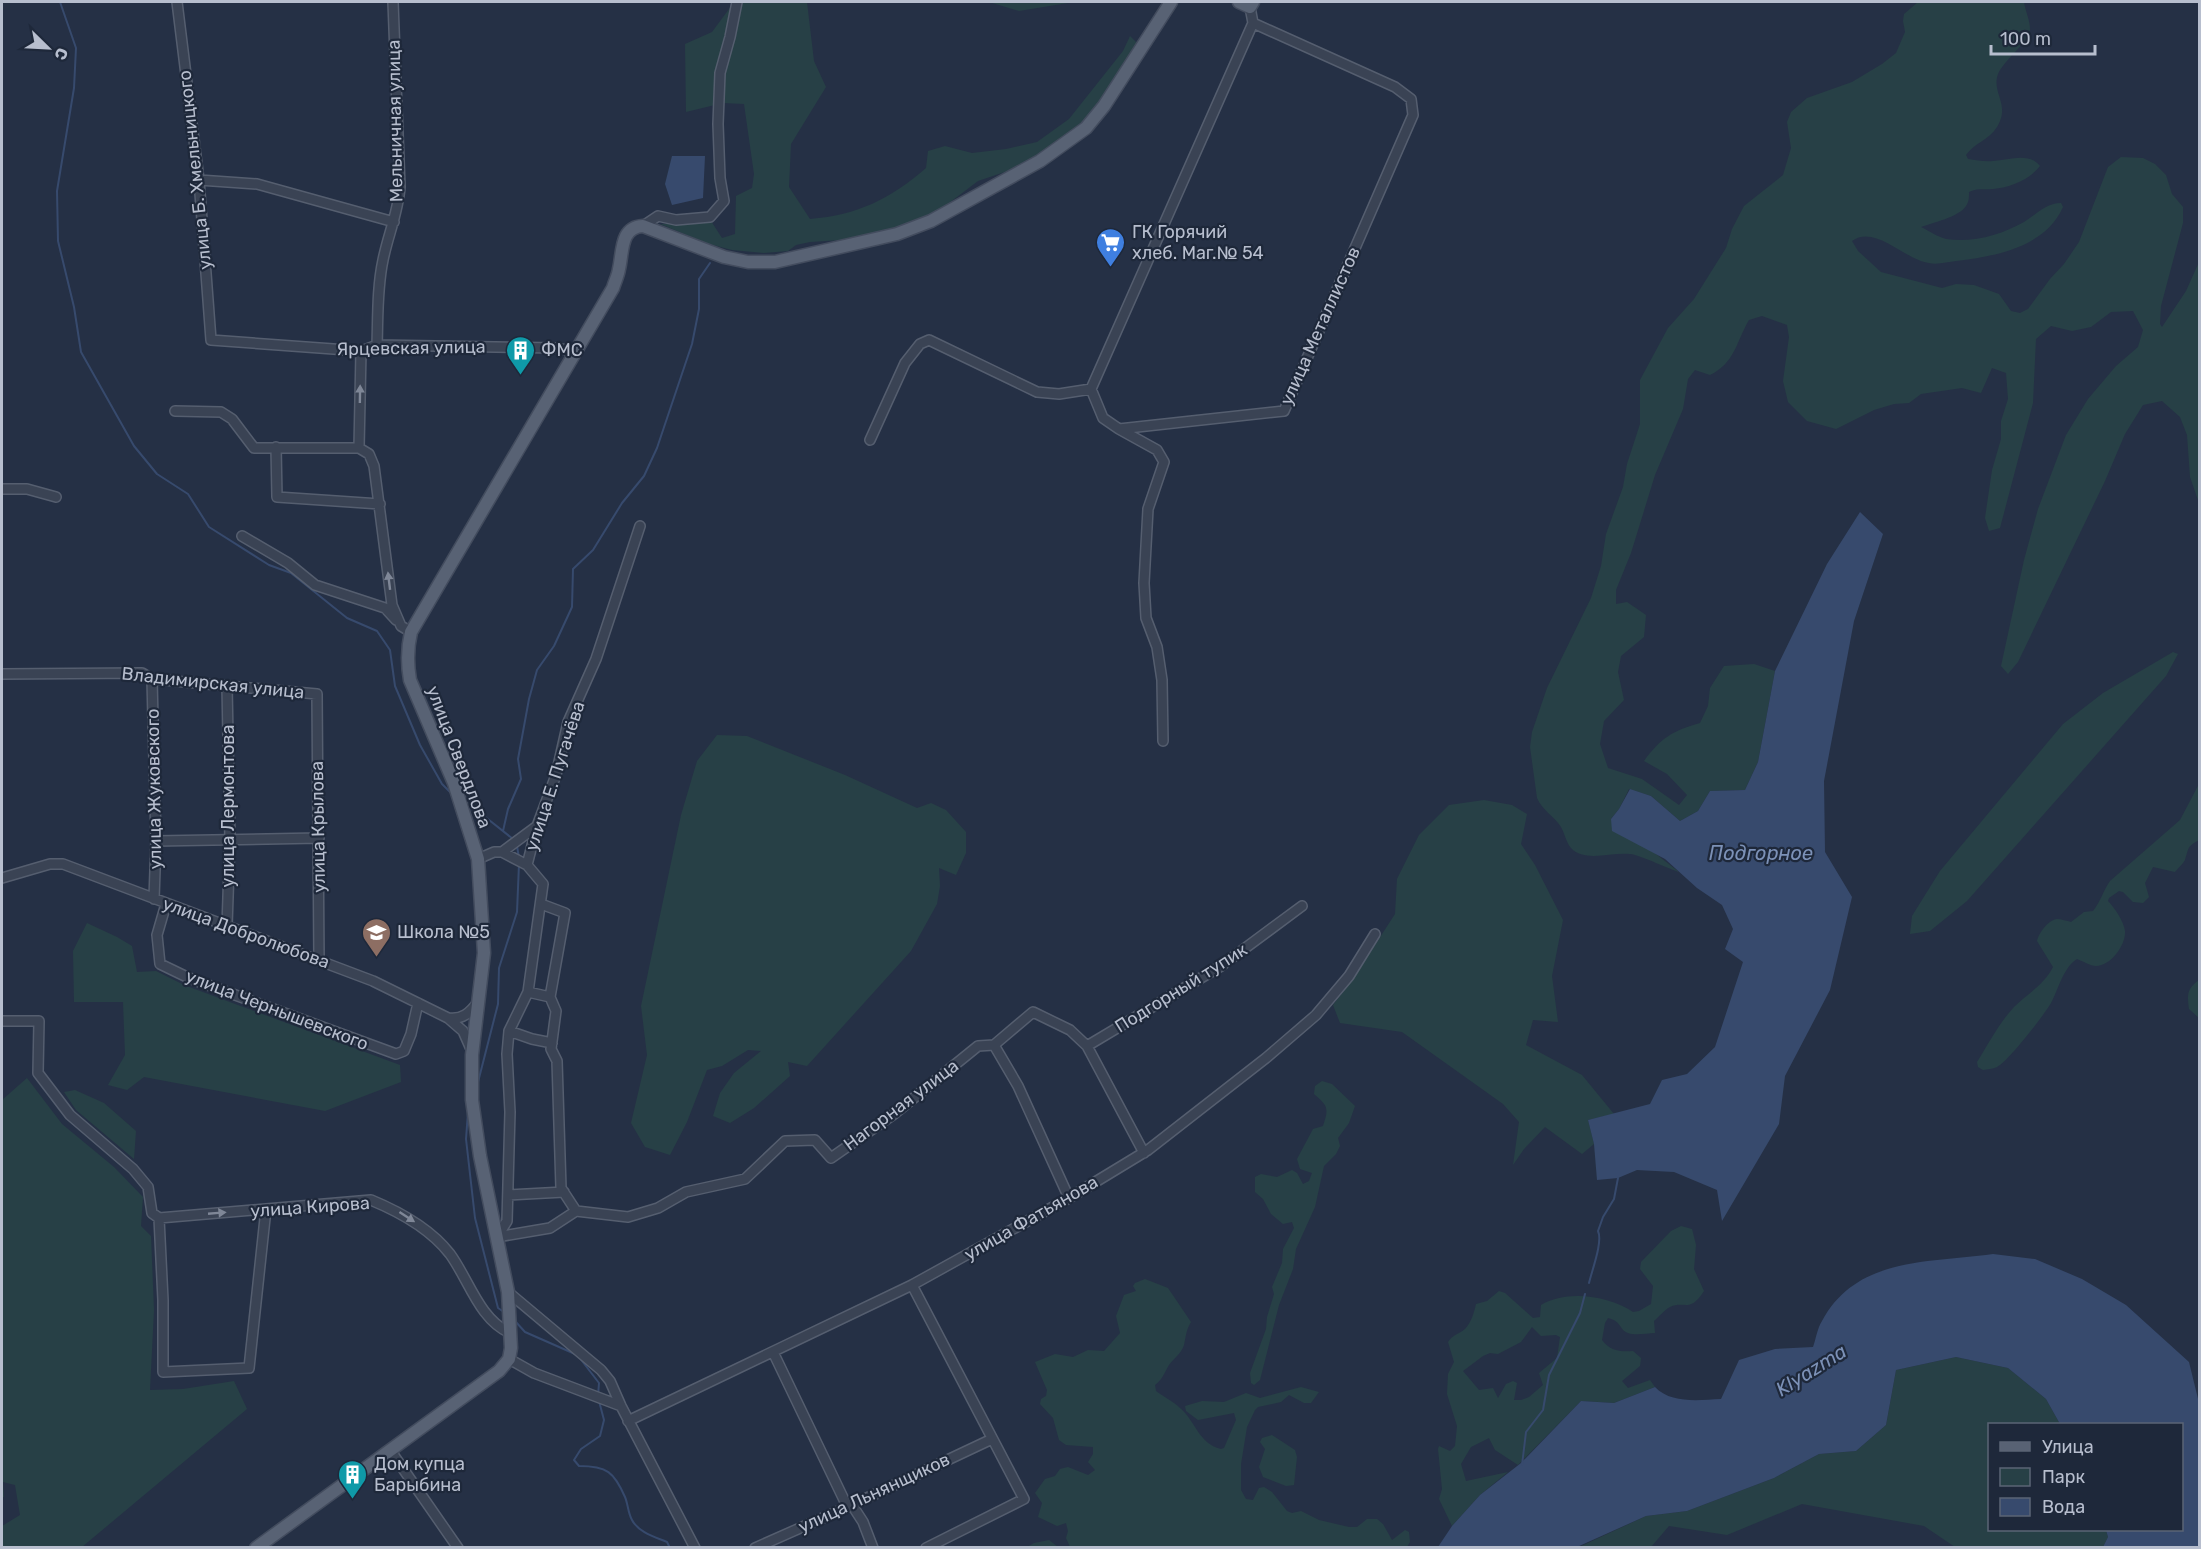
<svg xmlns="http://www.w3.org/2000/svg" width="2201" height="1549" font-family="Rubik,sans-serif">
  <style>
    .green { fill: #274046; fill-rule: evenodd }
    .water { fill: #374a6d }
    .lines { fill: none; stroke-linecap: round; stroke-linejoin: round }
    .stream { stroke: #374a6d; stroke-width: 2 }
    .minor-casing { stroke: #555e6f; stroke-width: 12 }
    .major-casing { stroke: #434c5e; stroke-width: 15 }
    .minor { stroke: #3a4354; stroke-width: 9 }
    .major { stroke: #586274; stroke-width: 12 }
    .oneway { fill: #7f8797 }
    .labels { text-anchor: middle; stroke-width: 4.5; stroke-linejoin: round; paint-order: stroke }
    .street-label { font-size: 18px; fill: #b7bece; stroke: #1e283a }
    .poi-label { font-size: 18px; fill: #b7bece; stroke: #1e283a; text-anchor: start }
    .water-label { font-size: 20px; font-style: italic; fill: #7c91b7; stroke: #1e283a }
  </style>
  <rect width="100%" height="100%" fill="#253045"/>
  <!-- green -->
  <path class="green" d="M731,2H807L814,61L826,87L791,144L789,187L810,219C858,215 890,199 926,168L928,151L945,146L972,153L1006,149L1037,142L1069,119L1123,51L1130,36L1138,44L1085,127L1040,160L978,181L932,216L894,231L842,240L810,242L796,245L788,251L764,253L732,250L709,244L660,224L711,221L722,238L735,234L736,196L752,188L754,174L744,104L723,103L686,112L685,44L712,32L732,5Z
    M989,2H1074L1019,11Z
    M1918,2H2024C2025,10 2030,20 2030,29C2030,41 2004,60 1998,74C1991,93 2011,104 1997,127C1989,140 1974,143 1966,155L1968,159C1976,160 1985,162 1993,161C2009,160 2029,152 2040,166C2029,180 2011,187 1993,189C1985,190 1976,188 1969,192C1969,197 1969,202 1966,206C1959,217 1932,223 1921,227C1929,231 1938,237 1946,239C1973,243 2001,235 2024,222C2037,214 2046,203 2061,203L2063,207C2045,247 1997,256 1956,261C1948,262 1937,265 1929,263C1905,260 1875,224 1852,241L1858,251L1881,272L1942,288L1956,284L1974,285L1999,294L2011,311L2020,313L2028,309L2050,279L2064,264L2079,242L2108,167L2121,157L2143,158L2155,164L2166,175L2172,194L2183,207V223L2161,306L2160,324L2162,327L2186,291L2199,262V503L2190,477L2187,435L2180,417L2162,401L2143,405L2125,434L2105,481L2018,662L2008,674L2001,666L2024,560L2038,509L2066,435L2088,399L2116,366L2138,347L2143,330L2133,311L2111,312L2091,327L2072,331L2051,326L2036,339L2033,403L2000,528L1989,531L1985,518L1992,470L2001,439V421L2008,399L2006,373L1992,368L1981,393L1962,388L1921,394L1909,403L1894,404L1874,410L1836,429L1807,421L1788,402L1783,381L1789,337L1787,325L1762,316L1749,320C1736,342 1735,363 1710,375L1695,370L1688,379L1683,409L1655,475L1631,553L1616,590V604L1627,602L1646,615L1644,637L1621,656L1618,672L1624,700L1604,721L1600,744L1608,768L1642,779L1679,805L1687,795L1667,774L1644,761C1661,738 1672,731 1700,723L1708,706L1710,688L1724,666L1754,664L1775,671L1758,762L1745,790L1710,791L1698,811L1680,821L1651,796L1629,789L1619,809L1611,819L1679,872C1664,867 1649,859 1635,855C1615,850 1586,864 1571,848C1566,842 1565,834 1561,827C1554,816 1542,810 1537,798L1530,747L1532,732L1547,688L1591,598L1601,566L1606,534L1623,487L1627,464L1640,424V380L1668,328L1694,299L1726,248L1732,229L1744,206L1783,175L1791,148L1787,122L1791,112L1807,98L1852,82L1882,64L1896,53L1905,32L1903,21L1904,14Z
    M2173,652L2178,654L2166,676L1967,901L1930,931L1910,934L1912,916L1940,871L2063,724L2103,693Z
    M717,735L747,736L845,775L917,808L931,803L946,810L966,832V853L956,875L939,868L940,886L937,904L911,951L807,1066L788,1062L790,1076L754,1108L730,1123L713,1116L720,1093L734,1073L761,1051L748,1050L722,1066L707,1070L687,1122L670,1155L645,1147L631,1123L647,1055L641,1006L681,815L697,761Z
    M2199,784V840C2187,847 2189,847 2185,860C2183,864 2178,868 2175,872L2153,867L2145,883L2149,897L2143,903L2133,902L2123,892L2119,891L2109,898L2108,901C2115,908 2124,922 2125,931C2126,945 2111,966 2096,966C2090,966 2083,961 2077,959C2063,968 2059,988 2051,1003C2044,1015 2008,1062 1997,1067C1993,1069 1987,1069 1983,1070L1978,1067L1977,1062C1989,1043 1999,1023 2014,1007C2028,993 2044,985 2053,967L2037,941C2039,933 2048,920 2057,919C2061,919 2067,921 2071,922L2084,912L2093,911C2101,901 2103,891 2110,881L2180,820Z
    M1484,800L1512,805L1527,814L1521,844L1535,865L1563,920L1552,976L1558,1022L1533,1020L1526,1045L1582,1075L1614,1114L1588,1120L1594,1144L1582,1154L1545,1127L1524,1149L1513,1165L1519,1122L1503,1104L1402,1032L1340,1023L1333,1005L1355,976L1395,914L1397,879L1419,835L1449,805Z
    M87,923L117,937L132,946L137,972L156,971L184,985L400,1065L401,1082L325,1111L144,1077L127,1090L108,1085L125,1055L123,1002H74L73,951Z
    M2199,980V1018L2189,1009C2187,994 2187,989 2199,980Z
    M27,1078L62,1124L114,1167L143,1197L141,1226L151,1236L154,1310L150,1390L183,1389L234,1381L247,1409L82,1547H2V1526L20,1515L15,1485L3,1482L4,1497H2V1100Z
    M1322,1081L1332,1084L1355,1106L1349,1123L1338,1138L1340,1146L1336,1154L1324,1166L1315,1207L1296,1249L1293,1269L1279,1305L1260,1380L1254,1385L1251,1383L1250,1373L1266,1329L1267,1317L1274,1294L1272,1287L1282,1263L1283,1249L1294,1228L1292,1222L1283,1224L1271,1214L1263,1199L1255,1192V1177L1261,1174L1277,1177L1292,1170L1297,1173L1303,1184L1309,1181L1312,1173L1300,1169L1297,1159L1313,1129L1323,1126C1329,1108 1328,1106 1314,1094L1315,1086Z
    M75,1090L104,1103L136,1131L134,1159L76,1110L64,1092Z
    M1681,1226L1692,1229L1696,1245L1694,1269L1704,1291C1689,1314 1685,1300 1670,1307C1664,1310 1659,1317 1654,1321L1655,1333C1647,1333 1636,1336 1628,1333C1619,1330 1622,1321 1608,1318L1605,1323L1602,1340C1610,1351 1620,1352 1633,1351L1641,1358L1640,1366L1622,1381L1628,1388L1650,1380L1655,1387L1614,1403L1581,1401L1518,1465L1495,1450L1489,1438L1471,1447L1461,1464L1466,1481L1508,1472L1480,1495L1452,1526L1439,1499L1442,1489L1438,1449L1439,1446L1450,1451L1455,1446L1457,1426L1447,1394L1448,1374L1454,1362L1448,1342C1452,1335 1459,1334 1465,1329C1471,1323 1474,1313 1476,1304L1487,1301L1499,1291L1505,1293L1533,1318L1540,1317L1541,1305C1567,1289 1610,1296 1633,1312L1639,1311L1651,1304L1653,1286L1640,1269L1641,1262L1671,1231ZM1532,1327L1541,1336L1556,1335L1560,1337L1557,1358L1539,1373L1543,1385L1529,1397L1521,1400H1514L1517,1383L1513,1381L1506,1384L1498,1398L1493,1388L1479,1390L1463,1371L1483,1356L1490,1353L1498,1354L1521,1342Z
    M1145,1279L1168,1288L1191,1322C1186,1330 1186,1336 1184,1345C1181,1354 1174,1358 1169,1365C1164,1373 1163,1379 1155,1385L1156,1391C1164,1397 1173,1401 1180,1408C1197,1423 1198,1443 1221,1449L1224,1448L1236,1420L1234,1413L1198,1420L1186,1411L1185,1406L1202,1401L1224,1402L1246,1393L1260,1398L1301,1387L1319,1392L1311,1403H1304L1289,1395L1281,1402L1258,1407L1255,1410L1247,1427L1241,1464V1490L1246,1499L1253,1500L1259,1488L1264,1487L1272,1492L1287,1511L1292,1513L1301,1511L1319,1520L1349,1527H1357L1367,1519H1377L1383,1524L1392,1540L1405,1530L1409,1532L1410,1542L1407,1547H1070L1066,1538L1068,1531L1066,1523L1057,1526L1038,1517L1042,1503L1035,1493L1045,1479L1055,1476L1060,1469L1068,1467L1088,1475L1095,1470L1088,1462L1093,1454V1447L1066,1445L1059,1440L1053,1418L1040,1404L1041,1399L1046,1396L1047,1390L1035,1362L1055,1354L1073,1357L1088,1350L1104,1351L1120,1333L1116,1316L1124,1295L1136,1291L1133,1286L1135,1283Z
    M1956,1357L2008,1368L2046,1399L2060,1424H1990V1530H2106L2108,1537L2103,1547H1955L1924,1526L1802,1504L1727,1535L1669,1526L1651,1547L1577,1548L1646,1516L1687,1511L1774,1478L1819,1454L1856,1451L1886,1425L1896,1370Z
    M1272,1435L1295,1450L1297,1457L1294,1485L1286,1486L1263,1477L1259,1467L1265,1449L1260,1442L1262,1438Z
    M1049,1540L1058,1547H1027L1034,1543Z"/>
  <!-- water -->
  <path class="water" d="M672,156H705L703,198L672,205L665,184Z
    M1860,512L1883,534L1854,621L1824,781L1825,852L1852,897L1830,990L1785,1076L1779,1124L1722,1221L1717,1190L1674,1172L1637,1170L1618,1178L1597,1180L1594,1144L1588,1120L1650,1104L1662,1080L1687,1074L1715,1047L1743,962L1725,949L1733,929L1722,905L1697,888L1665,859L1612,831L1611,819L1619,809L1630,789L1651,796L1680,821L1698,811L1710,791L1745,790L1758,762L1775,671L1827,564Z
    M1993,1254L2035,1259L2082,1279L2126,1305L2189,1362L2200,1407L2199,1547H2103L2108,1537L2106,1530H2182V1424H2060L2046,1399L2008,1368L1956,1357L1896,1370L1886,1425L1856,1451L1819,1454L1774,1478L1687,1511L1646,1516L1577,1547H1438L1452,1526L1480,1495L1521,1463L1581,1401L1614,1403L1655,1387C1671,1404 1699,1400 1721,1399L1739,1360L1775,1349L1813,1347C1816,1339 1817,1329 1822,1321C1857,1256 1930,1263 1993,1254Z"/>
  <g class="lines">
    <!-- stream -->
    <path class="stream" d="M60,2L76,48L74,88L57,191L58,241L74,307L81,352L134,446L157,474L188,494L209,527L269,565L291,573L347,618L377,631L390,650L395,686L420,745L442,784L453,795
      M466,806L484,816L513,839
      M503,831L508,809L521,779L518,759L529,699L537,670L554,646L572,607L573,569L593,550L622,503L644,476L657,448L692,344L699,309V279L710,263
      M517,846L519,858
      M477,1086L498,1004L499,968L517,912L519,864
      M468,1112L466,1139L475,1218L498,1308L504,1312
      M1589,1283C1592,1270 1603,1242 1598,1231L1603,1217L1614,1199L1618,1178
      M515,1321L525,1332L575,1354
      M579,1357L599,1383L598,1396
      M599,1401L604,1420L600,1436L581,1449L574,1460L579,1466C607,1466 614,1472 625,1497C628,1504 628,1513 632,1520C638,1532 655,1537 667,1542L670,1548
      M1522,1465L1526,1432L1543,1410L1549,1375L1580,1313L1585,1294"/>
    <defs>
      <path id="minor" d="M177,2L199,180L211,340L361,351L377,345L558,348L575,352
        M1250,7L1253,23L1091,389L1103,418L1119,429L1284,411L1413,115L1411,99L1395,87L1253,23
        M199,180L257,184L394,222
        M643,226L658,216L676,220L710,217L724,201L720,178L718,124L720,73L730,37L737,2
        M377,345C378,317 377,288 383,260C388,235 398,213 400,187L393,2
        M361,351L359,448L369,454L374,466L392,605L401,626L411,632
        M175,411L221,412L232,419L254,448H359
        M1119,429L1157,450L1164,462L1148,509L1144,583L1146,618L1157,647L1162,680L1163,741
        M870,440L905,363L920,344L929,340L1037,392L1059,394L1091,389
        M276,447L277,497L380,504
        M2,489H27L56,497
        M242,536L288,563L315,585L385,608L396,620
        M2,674L142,673L152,679L317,694L319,960
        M152,679L156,841L154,899
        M156,841L319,838
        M478,859L494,852H502
        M527,865L502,852L537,826
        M2,878L50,864H63L373,981L448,1018C462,1020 470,1013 478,1002
        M166,904L157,935L160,964L189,978L396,1054L404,1051L411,1034L418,1003
        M541,904L565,913L550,997L556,1011L551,1049L557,1061L561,1188L576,1211
        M227,926L230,839L227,686
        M528,992L550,997
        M448,1018L463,1031L471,1049
        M2,1021H39L38,1073L70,1115L133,1169L148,1187L152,1213L159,1218L163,1300V1372L249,1368L266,1209
        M509,1031L532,1039L552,1043
        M994,1045L1018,1086L1069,1198
        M1087,1046L1221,966L1302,906
        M508,1195L564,1192
        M576,1211L628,1217L658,1208L686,1192L745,1179L785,1141L815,1140L831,1158L894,1114L978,1046L994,1045L1033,1012L1070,1030L1087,1046L1144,1153
        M159,1218L371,1200C400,1212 430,1228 450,1254C469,1280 479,1319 510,1333
        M497,1237L507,1221L510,1112L507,1054L509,1031L528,992L543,884L527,865L537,826L556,775L568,722L596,659L640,526
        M497,1237L550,1228L576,1211
        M912,1285L1024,1499L926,1548
        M508,1292L601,1370L610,1381L621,1406L695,1548
        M773,1352L847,1506
        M509,1359L534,1373L621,1406
        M628,1421L912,1285L1069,1198L1148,1150L1266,1058L1316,1015L1349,976L1375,934
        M390,1450L458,1548
        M852,1505L863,1522L873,1548
        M755,1548L852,1505L992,1439"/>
      <path id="major" d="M1239,2L1250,7L1253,2
        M256,1548L499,1371L509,1359L511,1348L508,1292L480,1156L472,1100V1055L484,953L478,859L454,783L410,680C407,663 407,649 411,632L613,288C615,281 618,276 619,269C623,252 620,227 643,226L724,257L748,262H775L897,234L931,221L1040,161L1086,128L1104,106L1171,2"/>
    </defs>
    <!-- minor casing -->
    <use href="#minor" class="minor-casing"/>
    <!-- major casing -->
    <use href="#major" class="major-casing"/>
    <!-- minor -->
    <use href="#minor" class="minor"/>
    <!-- major -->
    <use href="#major" class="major"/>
  </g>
  <!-- one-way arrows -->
  <defs><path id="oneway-solid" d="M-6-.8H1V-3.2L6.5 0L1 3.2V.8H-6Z" transform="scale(1.5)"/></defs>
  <g class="oneway">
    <use href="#oneway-solid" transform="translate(360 394) rotate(-89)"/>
    <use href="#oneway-solid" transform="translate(389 581) rotate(-97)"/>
    <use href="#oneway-solid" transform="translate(217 1213) rotate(-5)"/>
    <use href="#oneway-solid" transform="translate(407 1217) rotate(33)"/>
  </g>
  <!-- icons -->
  <defs>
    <symbol id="supermarket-pin" viewBox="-11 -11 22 30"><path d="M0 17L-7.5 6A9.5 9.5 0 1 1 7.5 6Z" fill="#3f7fe0" stroke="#1e283a"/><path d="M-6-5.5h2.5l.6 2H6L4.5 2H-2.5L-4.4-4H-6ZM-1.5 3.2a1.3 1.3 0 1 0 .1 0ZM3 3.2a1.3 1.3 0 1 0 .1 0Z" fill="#fff"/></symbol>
    <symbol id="building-pin" viewBox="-11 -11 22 30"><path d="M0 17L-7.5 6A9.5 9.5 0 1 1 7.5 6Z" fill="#0f9aa8" stroke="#1e283a"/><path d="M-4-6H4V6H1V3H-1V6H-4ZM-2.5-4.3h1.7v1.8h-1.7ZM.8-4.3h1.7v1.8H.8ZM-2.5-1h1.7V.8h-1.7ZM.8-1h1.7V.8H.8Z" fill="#fff"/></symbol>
    <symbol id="school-pin" viewBox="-11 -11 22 30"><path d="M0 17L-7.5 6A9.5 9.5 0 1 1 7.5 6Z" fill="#8d6e63" stroke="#1e283a"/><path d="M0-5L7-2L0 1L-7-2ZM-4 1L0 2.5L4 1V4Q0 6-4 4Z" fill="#fff"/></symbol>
  </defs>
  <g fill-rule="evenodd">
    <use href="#supermarket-pin" x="1094" y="226" width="33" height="45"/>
    <use href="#building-pin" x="504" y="334" width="33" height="45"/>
    <use href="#school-pin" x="360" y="916" width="33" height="45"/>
    <use href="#building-pin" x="336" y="1458" width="33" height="45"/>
  </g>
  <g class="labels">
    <!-- street labels -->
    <g class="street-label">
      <text transform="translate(395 121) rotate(-91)" y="6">Мельничная улица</text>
      <text transform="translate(195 170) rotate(-96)" y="6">улица Б. Хмельницкого</text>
      <text transform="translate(1320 326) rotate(-66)" y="6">улица Металлистов</text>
      <text transform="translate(411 348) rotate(-1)" y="6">Ярцевская улица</text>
      <text transform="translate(213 683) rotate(6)" y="6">Владимирская улица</text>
      <text transform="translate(459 757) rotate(69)" y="6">улица Свердлова</text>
      <text transform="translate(555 776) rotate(-72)" y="6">улица Е. Пугачёва</text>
      <text transform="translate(154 789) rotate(-91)" y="6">улица Жуковского</text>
      <text transform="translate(228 806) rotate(-90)" y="6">улица Лермонтова</text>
      <text transform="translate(318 827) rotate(-91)" y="6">улица Крылова</text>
      <text transform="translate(246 933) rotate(20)" y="6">улица Добролюбова</text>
      <text transform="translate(1181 988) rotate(-32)" y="6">Подгорный тупик</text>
      <text transform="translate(277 1010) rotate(21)" y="6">улица Чернышевского</text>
      <text transform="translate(901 1105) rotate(-37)" y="6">Нагорная улица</text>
      <text transform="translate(310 1207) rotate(-4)" y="6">улица Кирова</text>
      <text transform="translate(1031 1218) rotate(-30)" y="6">улица Фатьянова</text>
      <text transform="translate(874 1493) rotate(-25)" y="6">улица Льнянщиков</text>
    </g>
    <!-- poi labels -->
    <g class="poi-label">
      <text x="1132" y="238">ГК Горячий<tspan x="1132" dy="21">хлеб. Маг.№ 54</tspan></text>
      <text x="541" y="356">ФМС</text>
      <text x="397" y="938">Школа №5</text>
      <text x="374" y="1470">Дом купца<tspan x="374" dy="21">Барыбина</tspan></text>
    </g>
    <!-- water labels -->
    <g class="water-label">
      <text x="1761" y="860">Подгорное</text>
      <text transform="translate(1811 1370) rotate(-32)" y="7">Klyazma</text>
    </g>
  </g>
  <!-- border -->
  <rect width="2201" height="1549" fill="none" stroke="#b7bece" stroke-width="6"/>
  <!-- legend -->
  <rect x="1988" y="1423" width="195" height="108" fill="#1e283a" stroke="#5b6475" stroke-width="1.5"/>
  <rect x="2000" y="1442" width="30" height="9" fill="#586274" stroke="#5b6475" stroke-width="1.5"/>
  <text x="2042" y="1453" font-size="18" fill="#b7bece">Улица</text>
  <rect x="2000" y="1468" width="30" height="18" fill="#274046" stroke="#5b6475" stroke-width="1.5"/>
  <text x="2042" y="1483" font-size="18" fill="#b7bece">Парк</text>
  <rect x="2000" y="1498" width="30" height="18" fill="#374a6d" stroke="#5b6475" stroke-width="1.5"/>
  <text x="2042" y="1513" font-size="18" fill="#b7bece">Вода</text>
  <!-- north arrow -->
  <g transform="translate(48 48) rotate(114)" stroke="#1e283a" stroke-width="4.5" paint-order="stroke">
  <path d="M0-4.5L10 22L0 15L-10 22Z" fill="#b7bece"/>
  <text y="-9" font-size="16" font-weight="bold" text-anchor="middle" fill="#b7bece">С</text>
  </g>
  <!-- scale -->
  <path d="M1991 45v9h104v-9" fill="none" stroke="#b7bece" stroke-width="3"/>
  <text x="2000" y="45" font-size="18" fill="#b7bece" stroke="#1e283a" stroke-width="4.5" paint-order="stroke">100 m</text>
</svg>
